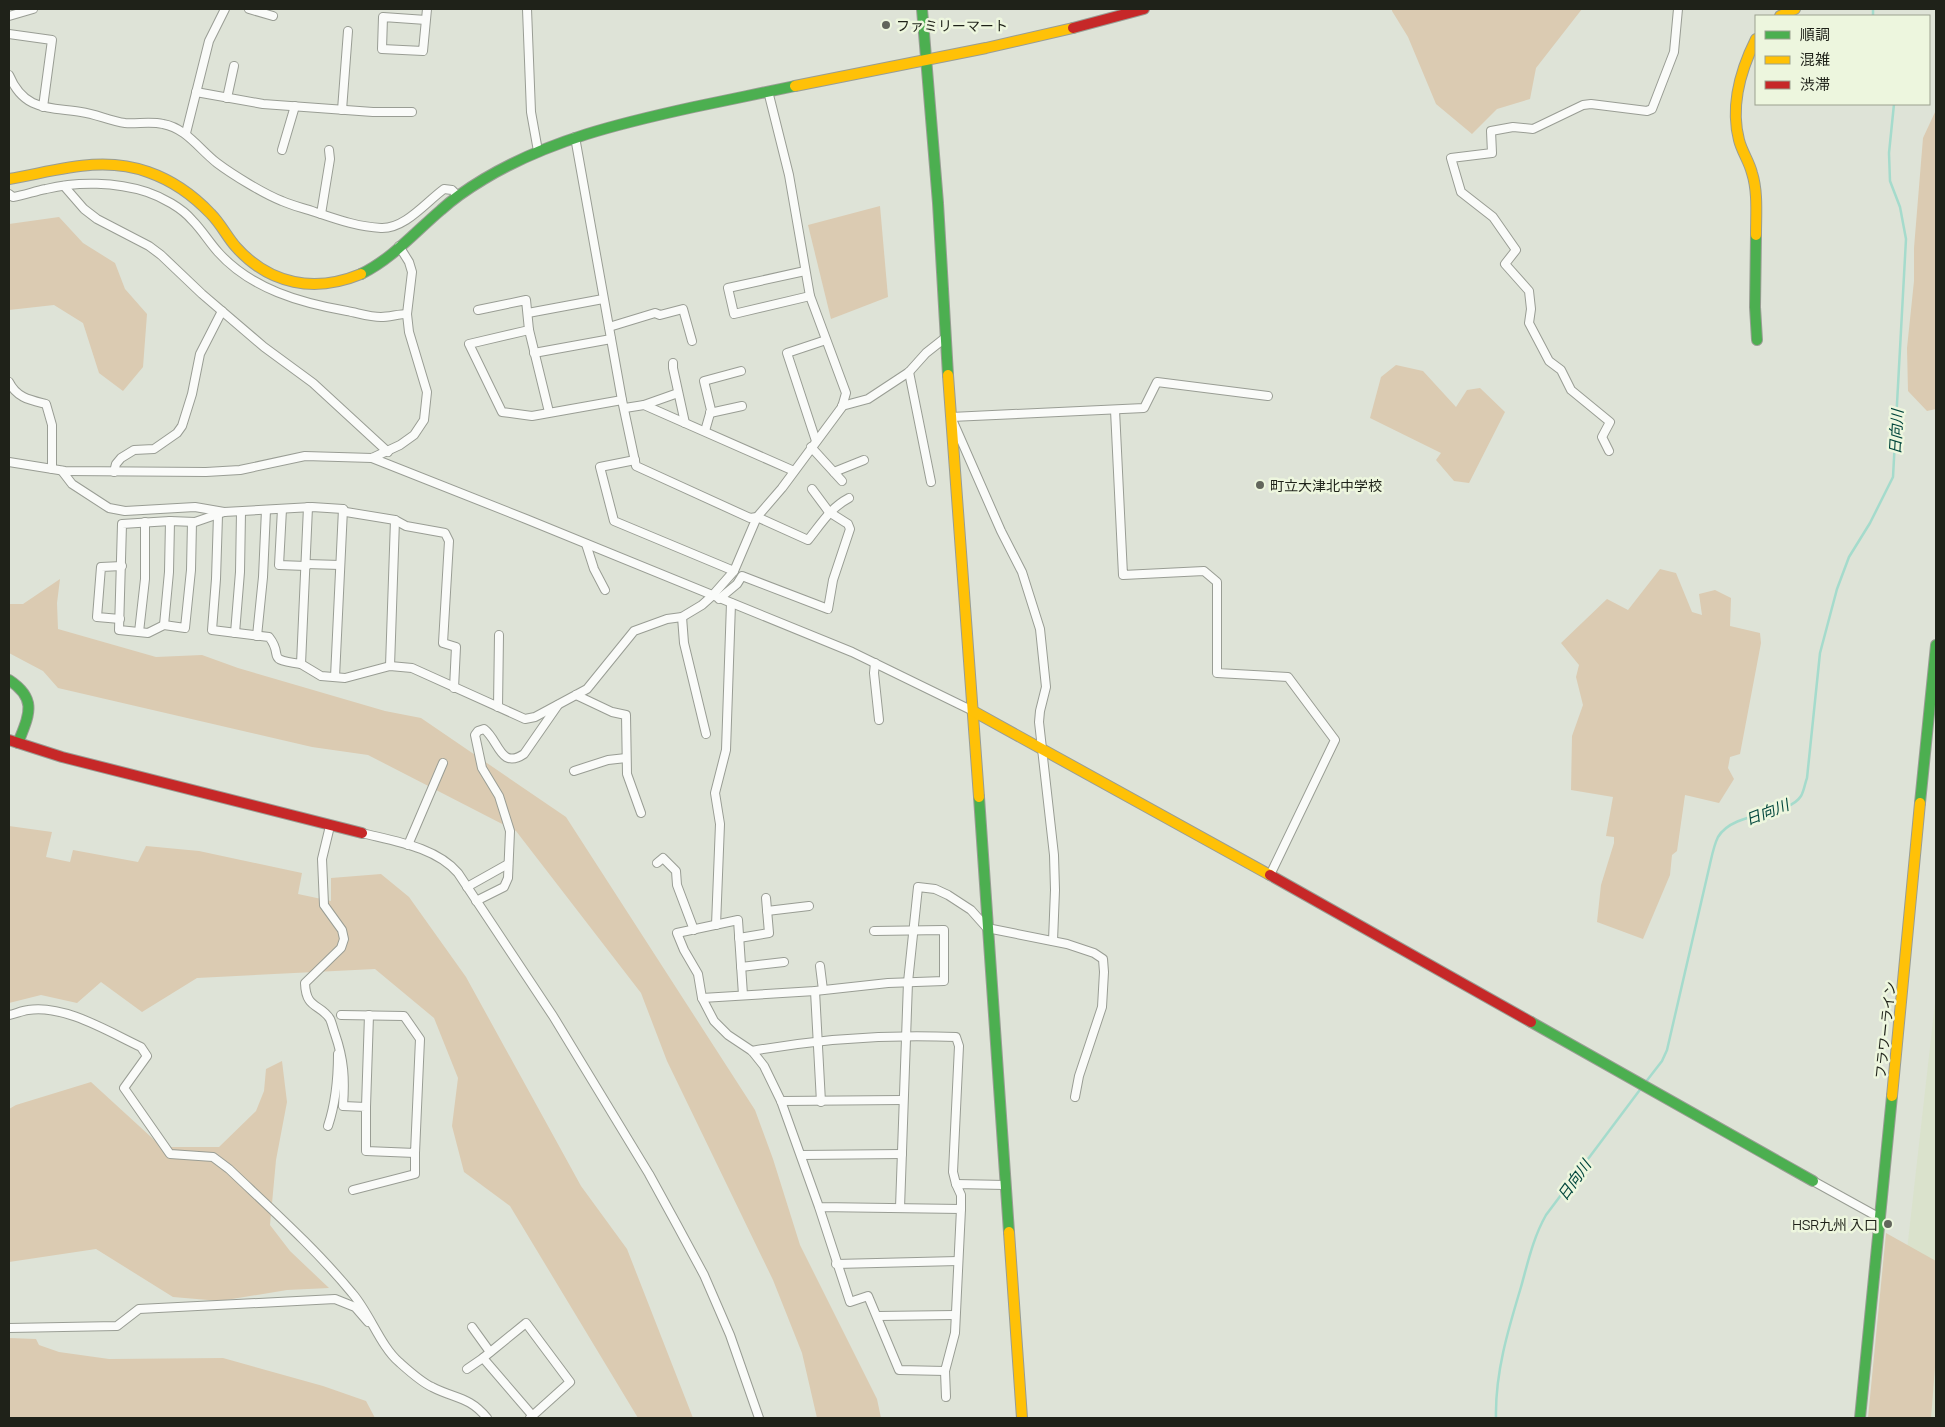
<svg xmlns="http://www.w3.org/2000/svg" width="1945" height="1427" viewBox="0 0 1945 1427" font-family="Manrope,'Noto Sans JP',sans-serif">
<rect width="100%" height="100%" fill="#dee3d7"/>
<!-- built -->
<polygon fill="#dae2cc" points="1936,994 1936,1418 1888,1418"/>
<!-- green -->
<g fill="#dbcbb2">
<polygon points="1392,9 1582,9 1536,68 1530,99 1497,109 1472,134 1436,104 1408,37 1392,11"/>
<polygon points="1936,110 1936,409 1927,411 1908,391 1907,348 1914,281 1914,248 1923,138"/>
<polygon points="880,206 888,297 831,319 808,225"/>
<polygon points="59,217 83,243 115,263 125,289 147,314 143,367 123,391 99,373 83,323 54,305 9,310 9,224"/>
<polygon points="1396,365 1423,371 1456,407 1467,390 1480,388 1505,412 1469,483 1454,481 1436,460 1441,453 1370,418 1381,377"/>
<polygon points="1660,569 1676,573 1692,612 1702,615 1699,594 1715,590 1731,598 1730,626 1760,633 1761,643 1740,754 1730,757 1728,768 1734,779 1719,803 1685,795 1677,851 1672,855 1670,875 1643,939 1597,922 1601,885 1614,843 1614,837 1606,836 1613,797 1571,790 1572,736 1583,705 1576,677 1579,665 1561,643 1607,599 1628,610"/>
<polygon points="60,579 57,603 58,629 156,657 202,655 238,668 385,711 421,718 566,817 755,1110 773,1159 800,1245 877,1399 881,1418 817,1418 802,1353 773,1280 667,1061 641,993 516,831 368,755 312,747 58,688 43,671 9,653 9,604 23,604"/>
<polygon points="9,826 52,832 46,857 70,862 73,850 138,862 146,846 199,851 302,873 298,894 331,901 331,878 381,874 409,897 466,977 581,1186 627,1249 693,1418 638,1418 510,1206 464,1172 452,1126 458,1078 434,1018 375,969 197,978 142,1012 101,982 77,1003 41,995 9,1003"/>
<polygon points="282,1061 287,1102 276,1160 270,1225 290,1251 329,1288 287,1290 220,1301 173,1297 96,1249 9,1262 9,1109 16,1105 91,1082 162,1147 219,1147 256,1111 264,1091 266,1069"/>
<polygon points="1886,1233 1936,1261 1936,1355 1931,1418 1868,1418"/>
<polygon points="9,1338 36,1339 39,1345 59,1352 109,1359 223,1358 323,1386 366,1401 375,1418 9,1418"/>
</g>
<g fill="none" stroke-linecap="round" stroke-linejoin="round">
<!-- stream -->
<g stroke="#a5dbcc" stroke-width="2.5">
<polyline points="1873,16 1873,9"/>
<path d="M1645 1083 1662 1061 1667 1050 1710 864C1712 855 1714 845 1718 837 1734 810 1788 817 1801 796 1804 791 1805 783 1807 778L1820 653 1837 589 1849 557 1870 523 1893 477 1906 239 1900 207 1890 181 1889 153 1894 104"/>
<path d="M1496 1418C1495 1373 1508 1330 1521 1287 1528 1262 1533 1238 1546 1215L1642 1087"/>
</g>
<!-- street casing -->
<g stroke="#999d94" stroke-width="10">
<g id="street">
<polyline points="249,9 273,16"/>
<polyline points="527,9 531,112 538,151"/>
<polyline points="9,16 33,9"/>
<polyline points="426,20 383,17 382,49 423,51 427,9"/>
<polyline points="9,34 52,40 43,107"/>
<path d="M9 75C24 111 48 107 81 112 96 114 110 121 125 123 137 124 151 121 163 124 186 128 199 149 217 163 233 175 264 194 282 201 293 206 304 208 315 212 336 219 358 227 381 228 405 229 426 202 444 189L452 190 458 196"/>
<polyline points="196,92 263,104 373,112 412,112"/>
<polyline points="227,98 234,66"/>
<polyline points="342,110 348,31"/>
<polyline points="186,133 209,41 225,9"/>
<path d="M575 137 622 400 636 466 750 518 757 517 808 540C821 524 830 508 849 498"/>
<polyline points="282,150 295,106"/>
<polyline points="64,186 84,209 97,219 149,246 161,255 202,294 264,347 313,383 388,452"/>
<path d="M9 194 13 197C25 195 35 191 46 189 78 181 116 182 147 192 162 197 182 208 192 220 202 230 209 242 218 252 251 289 301 303 347 311 358 313 370 317 381 317 389 317 399 314 407 314"/>
<polyline points="321,214 330,159 329,150"/>
<polyline points="805,271 728,288 734,314 810,296"/>
<polyline points="478,310 526,300 529,330 469,344 502,412 532,416 622,400"/>
<polyline points="528,313 603,299"/>
<polyline points="609,327 655,313 660,315 683,309 692,341"/>
<polyline points="529,330 549,412"/>
<polyline points="534,353 611,339"/>
<polyline points="673,363 673,368 685,423"/>
<polyline points="909,372 931,482"/>
<path d="M9 382C17 398 30 400 46 404L52 425V469"/>
<polyline points="644,405 678,393"/>
<polyline points="842,406 868,399 909,372 926,353 945,338"/>
<polyline points="625,408 644,405 794,471"/>
<polyline points="1115,410 1123,575 1204,571 1217,582 1217,673 1288,677 1335,740 1270,875"/>
<polyline points="710,413 742,406"/>
<polyline points="705,431 711,410 704,381 741,371"/>
<polyline points="816,441 787,353 826,340"/>
<polyline points="811,447 842,481"/>
<polyline points="1609,451 1602,437 1610,422 1571,390 1561,370 1549,361 1529,323 1531,309 1529,291 1505,264 1516,250 1493,217 1461,192 1451,158 1492,153 1491,131 1513,127 1533,129 1583,105 1591,104 1647,111 1652,109 1674,52 1678,9"/>
<polyline points="372,458 526,519 852,652 973,711"/>
<polyline points="635,460 600,467 614,521 734,571"/>
<polyline points="9,462 65,471 206,472 240,470 305,456 372,458 400,445 414,435 424,420 427,392 409,332 407,314 412,272 409,262 399,246"/>
<polyline points="62,471 72,484 109,508 125,511 195,507 224,512"/>
<polyline points="114,472 116,464 121,458 134,450 154,449 177,433 182,426 192,394 200,354 222,311"/>
<polyline points="834,472 864,460"/>
<polyline points="282,509 279,565 306,566"/>
<path d="M218 515 216 579 212 630 269 637C285 657 263 659 301 664L308 507"/>
<polyline points="192,522 191,570 185,628 164,625 148,633 119,630 122,524 170,521 195,522 224,512 312,507 343,509 346,512 395,520 406,526 445,533 449,541 443,643 456,647 454,688"/>
<polyline points="586,544 594,569 605,590"/>
<polyline points="306,564 340,565"/>
<polyline points="719,599 737,584 742,576 828,609 833,580 850,529 848,524 829,512 812,489"/>
<polyline points="682,617 684,643 706,734"/>
<polyline points="120,619 97,617 101,567 122,566"/>
<polyline points="164,625 169,572 170,521"/>
<polyline points="139,632 145,579 145,522"/>
<polyline points="235,633 240,572 241,512"/>
<polyline points="257,636 263,577 266,510"/>
<polyline points="875,663 874,673 879,720"/>
<polyline points="301,664 321,676 345,678 390,666 412,668 525,719 535,717 587,689 634,631 667,619 682,617 702,605 712,596 734,571 757,517 782,488 842,407 846,393 810,296 789,175 768,91"/>
<polyline points="390,666 395,520"/>
<polyline points="335,677 343,509"/>
<polyline points="576,695 612,712 626,715 627,774 641,813"/>
<polyline points="498,707 499,635"/>
<polyline points="574,771 608,760 626,758"/>
<path d="M330 826 322 859 324 905 342 930 344 939 341 948 305 983C306 1010 320 1003 330 1019 332 1023 333 1029 335 1034 344 1060 345 1079 343 1106L366 1107V1151L415 1153 420 1039 404 1016 341 1015"/>
<path d="M362 833C394 841 436 847 458 873L553 1016 649 1174 677 1225 704 1275 730 1335 759 1418"/>
<polyline points="408,845 443,763"/>
<polyline points="657,863 663,858 676,871 677,885 694,930"/>
<polyline points="467,887 508,864"/>
<path d="M476 901 504 887 508 878 510 831 499 796 482 768 475 735 478 731 484 729C499 740 500 770 524 754L558 705"/>
<polyline points="767,911 809,906"/>
<polyline points="716,925 720,824 715,793 726,750 731,603"/>
<polyline points="739,938 769,933 766,898"/>
<polyline points="1053,941 1055,890 1054,855 1039,722 1040,711 1046,687 1040,629 1022,572 1001,531 951,417 1144,408 1157,382 1268,396"/>
<polyline points="820,966 823,990"/>
<polyline points="741,967 784,962"/>
<polyline points="815,991 821,1102"/>
<polyline points="743,995 738,920 677,933 684,950 698,974 702,998 714,1021 728,1035 752,1051 764,1066 781,1101 819,1207 850,1302 868,1296 899,1370 945,1371 955,1333 961,1209 819,1207"/>
<polyline points="702,998 815,991 888,983 944,981 944,930 874,931"/>
<path d="M9 1015C15 1014 21 1011 28 1010 64 1004 109 1032 141 1047L147 1056 124 1088 170 1154 213 1157 229 1169C271 1209 315 1248 352 1293 369 1312 381 1347 399 1362 408 1370 421 1382 432 1387 455 1399 469 1396 487 1418"/>
<path d="M752 1051C819 1039 888 1034 956 1037L959 1046 953 1172 956 1184"/>
<polyline points="781,1101 903,1100"/>
<polyline points="366,1107 369,1015"/>
<path d="M328 1126C336 1102 338 1079 338 1054"/>
<polyline points="801,1155 902,1154"/>
<polyline points="1813,1181 1880,1218"/>
<polyline points="353,1190 415,1174 415,1153"/>
<polyline points="900,1208 908,982 918,887 935,889 948,895 971,910 987,928 1067,944 1094,953 1103,959 1104,972 1102,1007 1079,1076 1075,1097"/>
<polyline points="961,1209 961,1195 956,1184 1005,1185"/>
<polyline points="836,1264 958,1261"/>
<polyline points="878,1316 955,1315"/>
<polyline points="472,1327 490,1352"/>
<polyline points="9,1328 117,1326 139,1309 335,1299 355,1307 368,1322"/>
<polyline points="467,1369 483,1358"/>
<polyline points="945,1371 946,1397"/>
<polyline points="530,1418 570,1382 526,1323 483,1358 532,1415"/>
</g>
</g>
<!-- fast casing -->
<g stroke="#999d94" stroke-width="12">
<g id="fast">
<polyline points="922,9 938,203 948,375"/>
<polyline points="1756,235 1755,307 1757,340"/>
<path d="M361 274C392 259 415 232 441 210 454 198 469 188 484 179 549 140 621 123 694 107 728 100 761 93 795 86"/>
<path d="M9 680C38 699 29 715 18 743"/>
<polyline points="979,797 1009,1232"/>
<polyline points="1920,803 1936,645"/>
<polyline points="1531,1022 1813,1181"/>
<polyline points="1860,1418 1892,1096"/>
</g>
</g>
<!-- slow casing -->
<g stroke="#999d94" stroke-width="12">
<g id="slow">
<polyline points="1780,16 1795,9"/>
<path d="M1756 39C1740 71 1730 105 1739 140 1742 152 1749 161 1752 173 1758 192 1756 214 1756 235"/>
<polyline points="795,86 986,48 1073,28"/>
<path d="M9 179C56 171 101 155 148 172 171 180 194 196 211 214 221 224 227 237 236 247 270 285 315 293 361 274"/>
<polyline points="948,375 979,797"/>
<polyline points="973,711 1270,875"/>
<polyline points="1892,1096 1920,803"/>
<polyline points="1009,1232 1022,1418"/>
</g>
</g>
<!-- jam casing -->
<g stroke="#999d94" stroke-width="12">
<g id="jam">
<polyline points="1073,28 1144,9"/>
<polyline points="9,740 62,757 362,833"/>
<polyline points="1270,875 1531,1022"/>
</g>
</g>
<!-- street -->
<use href="#street" stroke="#fafbf9" stroke-width="8"/>
<!-- fast -->
<use href="#fast" stroke="#4caf50" stroke-width="10"/>
<!-- slow -->
<use href="#slow" stroke="#ffc107" stroke-width="10"/>
<!-- jam -->
<use href="#jam" stroke="#c62828" stroke-width="10"/>
</g>
<!-- markers -->
<g fill="#62665c" stroke="#edf6de" stroke-width="2">
<circle cx="886" cy="25" r="5"/>
<circle cx="1260" cy="485" r="5"/>
<circle cx="1888" cy="1224" r="5"/>
</g>
<g text-anchor="middle" dominant-baseline="central" stroke-width="5" stroke-linejoin="round" paint-order="stroke">
<!-- poi labels -->
<g font-size="14" fill="#1f2219" stroke="#edf6de" text-anchor="start">
<text x="896" y="25">ファミリーマート</text>
<text x="1270" y="485">町立大津北中学校</text>
<text x="1878" y="1224" text-anchor="end">HSR九州 入口</text>
</g>
<!-- street labels -->
<g font-size="14" fill="#1f2219" stroke="#edf6de">
<text transform="translate(1885 1030) rotate(-84)">フラワーライン</text>
</g>
<!-- water labels -->
<g font-size="15" font-style="italic" fill="#00463c" stroke="#edf6de">
<text transform="translate(1896 432) rotate(-87)">日向川</text>
<text transform="translate(1767 812) rotate(-21)">日向川</text>
<text transform="translate(1574 1180) rotate(-54)">日向川</text>
</g>
</g>
<!-- border -->
<rect width="1945" height="1427" fill="none" stroke="#1f2219" stroke-width="20"/>
<!-- legend -->
<rect x="1755" y="15" width="175" height="90" fill="#edf6de" stroke="#9ba18f"/>
<rect x="1765" y="31" width="25" height="8" fill="#4caf50" stroke="#9ba18f"/>
<text x="1800" y="40" font-size="15" fill="#1f2219">順調</text>
<rect x="1765" y="56" width="25" height="8" fill="#ffc107" stroke="#9ba18f"/>
<text x="1800" y="65" font-size="15" fill="#1f2219">混雑</text>
<rect x="1765" y="81" width="25" height="8" fill="#c62828" stroke="#9ba18f"/>
<text x="1800" y="90" font-size="15" fill="#1f2219">渋滞</text>
</svg>
